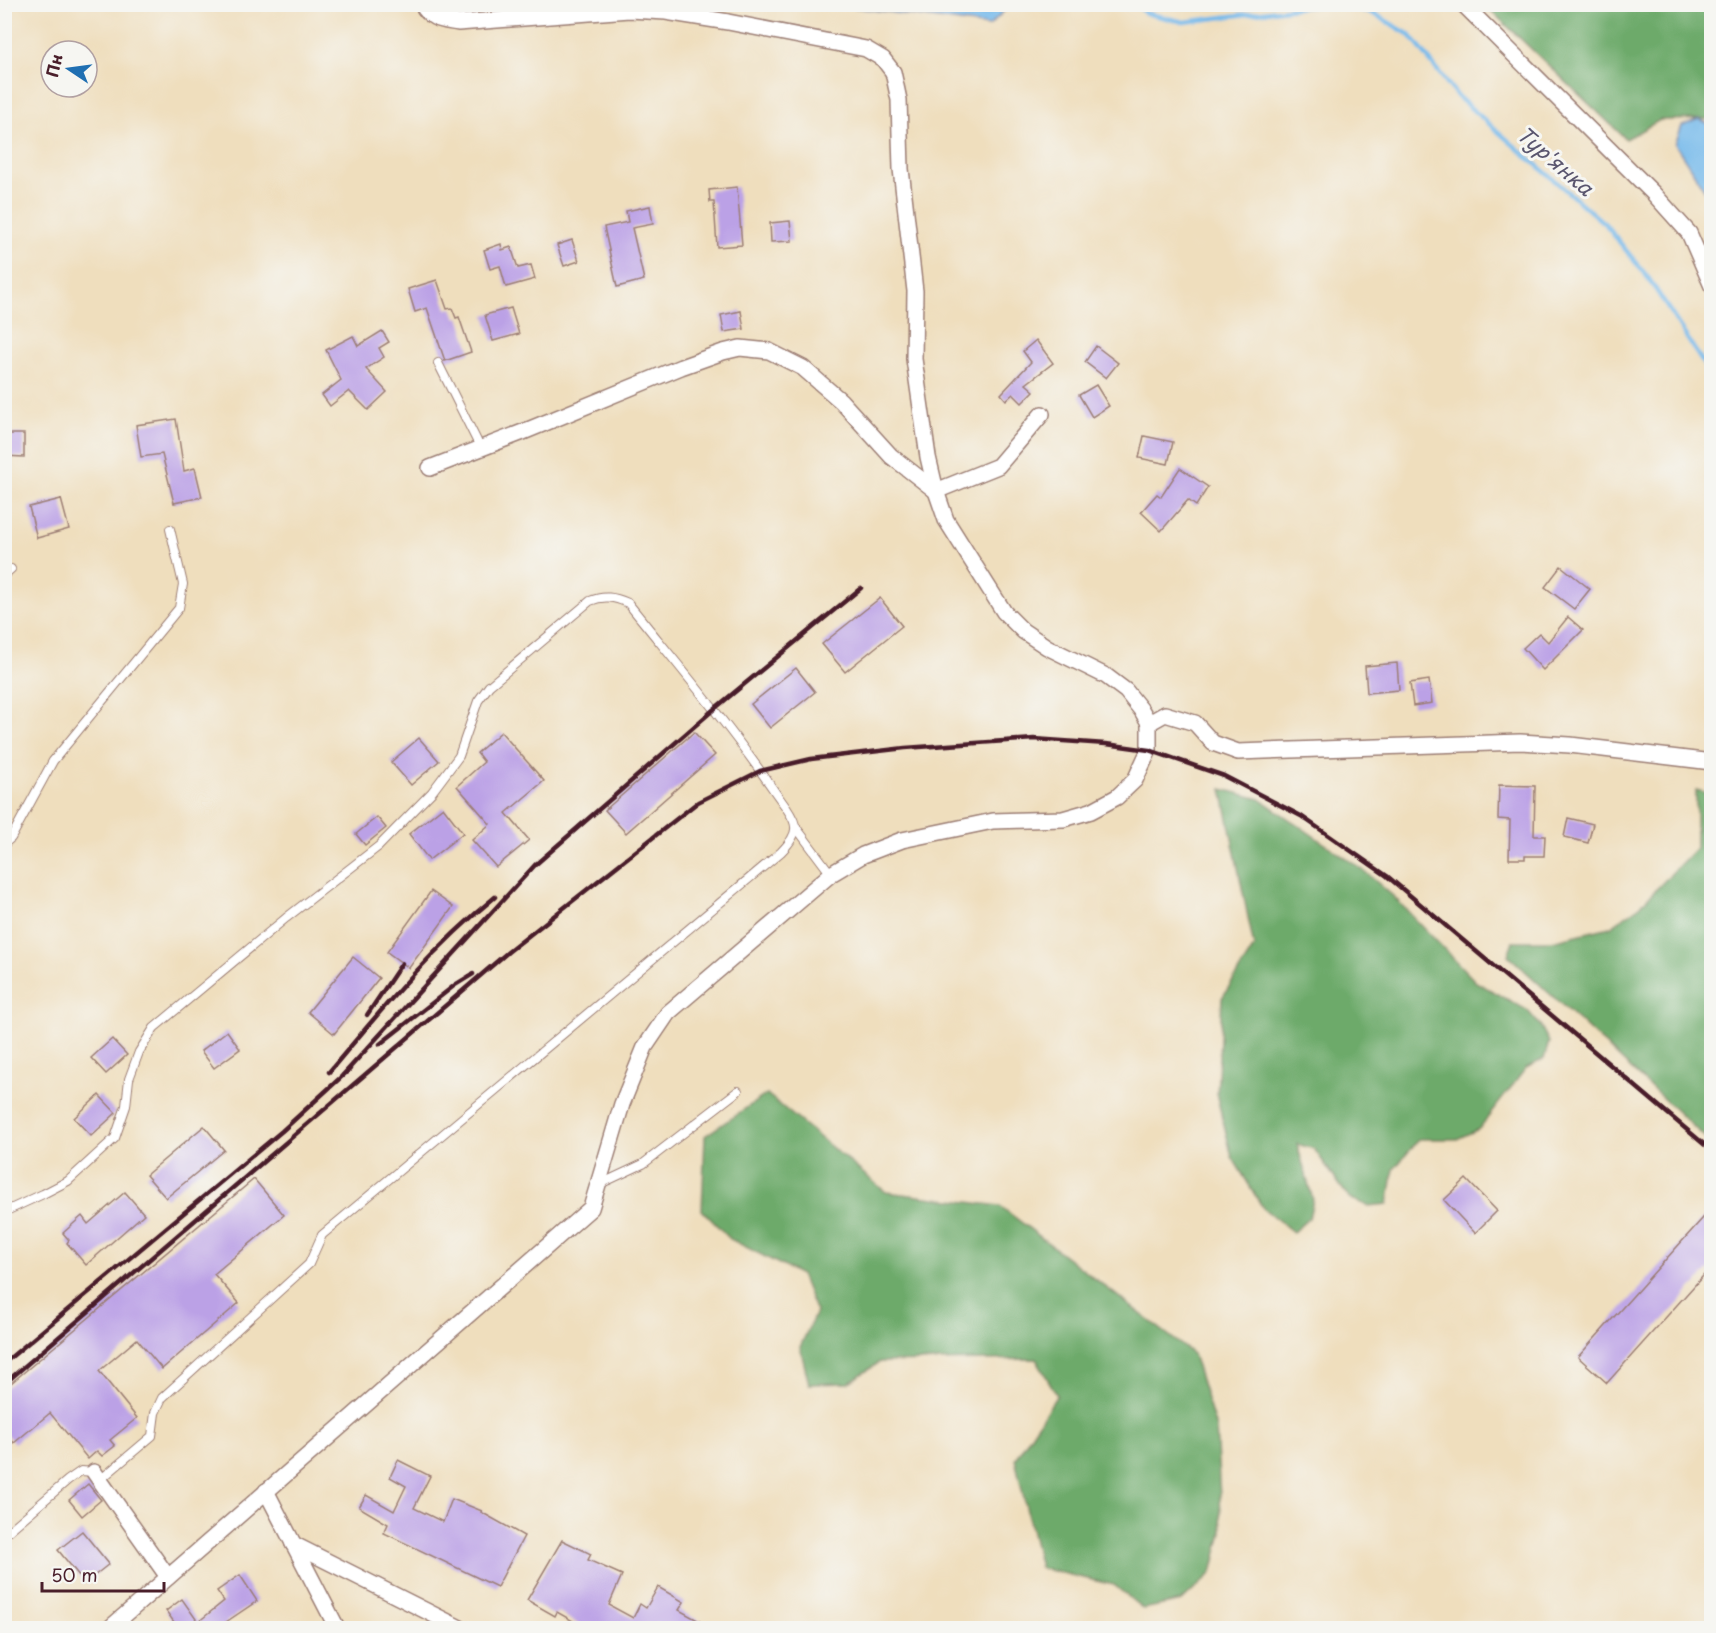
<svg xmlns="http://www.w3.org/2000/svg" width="1716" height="1633" viewBox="0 0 1716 1633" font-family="'Playpen Sans',sans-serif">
<rect width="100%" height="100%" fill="#f6f6f2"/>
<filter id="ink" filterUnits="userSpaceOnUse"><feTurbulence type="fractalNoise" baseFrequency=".0167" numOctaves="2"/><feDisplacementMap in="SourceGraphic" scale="12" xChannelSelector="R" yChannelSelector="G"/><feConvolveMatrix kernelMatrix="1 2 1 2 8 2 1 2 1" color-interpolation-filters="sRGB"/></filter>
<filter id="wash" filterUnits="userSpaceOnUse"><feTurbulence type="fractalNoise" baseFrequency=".008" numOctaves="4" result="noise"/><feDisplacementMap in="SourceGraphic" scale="24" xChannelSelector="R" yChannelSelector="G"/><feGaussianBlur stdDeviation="1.35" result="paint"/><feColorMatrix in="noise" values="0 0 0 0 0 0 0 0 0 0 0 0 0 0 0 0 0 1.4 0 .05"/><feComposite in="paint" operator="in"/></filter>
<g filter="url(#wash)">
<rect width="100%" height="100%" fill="#efdebd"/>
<!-- forest -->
<g fill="#6daa6a" stroke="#5c644a" stroke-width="1.5">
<polygon points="1485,5 1711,5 1711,119 1660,120 1626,139"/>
<polygon points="1222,789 1260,799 1363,870 1393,896 1476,982 1527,1010 1540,1025 1549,1042 1544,1059 1526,1068 1479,1129 1457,1139 1419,1139 1394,1169 1388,1204 1368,1206 1349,1198 1314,1149 1297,1144 1313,1200 1309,1218 1293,1232 1263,1208 1232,1157 1217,1097 1222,998 1254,947"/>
<polygon points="1696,790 1712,794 1711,1143 1508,955 1513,941 1552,941 1610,927 1640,906 1696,848"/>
<polygon points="767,1094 886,1192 1000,1206 1193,1354 1216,1428 1222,1532 1212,1573 1182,1601 1143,1609 1114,1585 1040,1568 1015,1459 1057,1395 1036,1359 880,1362 848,1383 809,1384 800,1347 816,1312 801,1275 730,1239 702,1210 705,1136"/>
</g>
<!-- water -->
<g fill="#75b9eb" stroke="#606c8b" stroke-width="1.5">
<polygon points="837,5 1010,4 1010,5 989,26"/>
<polygon points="1699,119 1711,125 1711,200 1675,144 1682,126"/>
</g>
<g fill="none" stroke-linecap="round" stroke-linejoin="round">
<!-- stream -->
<g stroke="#75b9eb" stroke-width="4.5">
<polyline points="1137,4 1145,13 1184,22 1327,4"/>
<polyline points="1344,4 1376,15 1410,35 1458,97 1605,224 1649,279 1712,377"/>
</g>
</g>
<g id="blocks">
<!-- building -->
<g fill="#bba1e6">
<polygon points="737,187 742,245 717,247 714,202 710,202 709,190"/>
<polygon points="650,206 653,224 632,228 644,280 617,287 604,227 628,222 626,211"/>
<polygon points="790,221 792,241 771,242 770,223"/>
<polygon points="572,240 579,261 564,266 557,245"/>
<polygon points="501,244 502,250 511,247 518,268 531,265 535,279 506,287 500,266 490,269 484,250"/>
<polygon points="437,280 447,309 452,308 456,318 459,317 471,352 445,361 427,308 415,312 408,289"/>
<polygon points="511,308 519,334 493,341 485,315"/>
<polygon points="741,311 744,329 724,332 721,315"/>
<polygon points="382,331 389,342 379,348 384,357 366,369 387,392 368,410 349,391 330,406 322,395 341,380 326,350 353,336 358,346"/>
<polygon points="1036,340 1053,363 1026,384 1034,391 1022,403 1013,394 1006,400 1001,394 1031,362 1023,351"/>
<polygon points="1096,346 1118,363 1106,378 1085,362"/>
<polygon points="1096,385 1109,406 1092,417 1079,395"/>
<polygon points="176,419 184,471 195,468 202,497 174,503 162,454 141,457 136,425"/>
<polygon points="4,434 24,434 24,457 4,456"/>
<polygon points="1144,436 1173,442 1168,464 1139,458"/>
<polygon points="1180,468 1208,487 1196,506 1188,500 1161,531 1141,512 1157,494 1161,497"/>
<polygon points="61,499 69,529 37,538 29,507"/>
<polygon points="1561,566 1590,589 1574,609 1545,587"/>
<polygon points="880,598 902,626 845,672 822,644"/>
<polygon points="1568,617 1583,630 1543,670 1523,648 1539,633 1548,642"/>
<polygon points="1397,663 1399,690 1367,693 1365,666"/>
<polygon points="796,668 815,692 770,728 751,704"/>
<polygon points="1429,680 1432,703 1413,706 1410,683"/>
<polygon points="501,732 544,781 506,813 529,840 496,867 472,840 490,824 457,786 484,762 477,753"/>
<polygon points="694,732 715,755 626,833 605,810"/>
<polygon points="419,738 439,761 411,785 391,762"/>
<polygon points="1499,785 1535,786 1534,836 1545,836 1544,856 1525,856 1525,859 1509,859 1510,820 1498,819"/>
<polygon points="443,807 463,833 429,860 409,834"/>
<polygon points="377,817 386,828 365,845 356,834"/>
<polygon points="1568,818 1593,824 1588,843 1564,837"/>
<polygon points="431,891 453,907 409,968 387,952"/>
<polygon points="353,957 379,978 334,1034 308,1012"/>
<polygon points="227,1031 240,1049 214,1068 201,1051"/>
<polygon points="112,1039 127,1055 106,1074 91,1058"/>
<polygon points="99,1095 116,1113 91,1136 74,1118"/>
<polygon points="204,1126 224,1150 166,1198 146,1175"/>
<polygon points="254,1179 284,1215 214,1274 239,1303 162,1369 137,1339 99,1371 137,1418 110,1440 115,1446 102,1456 97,1451 88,1459 50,1413 14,1443 4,1431 4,1389"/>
<polygon points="1466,1179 1497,1211 1475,1233 1444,1200"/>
<polygon points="125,1192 144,1214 86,1265 67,1243 69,1240 63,1233 82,1216 88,1224"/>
<polygon points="1712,1208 1712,1266 1607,1383 1578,1357"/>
<polygon points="398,1460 430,1476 414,1508 443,1522 452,1499 482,1511 481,1512 524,1536 497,1587 384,1533 388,1524 359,1507 366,1495 394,1511 406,1486 390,1477"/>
<polygon points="88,1484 101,1500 82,1516 69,1500"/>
<polygon points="82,1531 109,1564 85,1583 58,1550"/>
<polygon points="562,1540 591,1554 588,1560 622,1575 609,1605 633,1618 640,1604 646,1608 658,1587 684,1602 679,1610 714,1629 587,1629 557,1612 555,1616 527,1600"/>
<polygon points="240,1575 257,1601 226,1622 227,1623 221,1629 179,1629 166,1611 182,1599 198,1622 224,1601 217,1591"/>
</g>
</g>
</g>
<g filter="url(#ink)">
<use href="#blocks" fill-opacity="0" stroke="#9c7e74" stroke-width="1.5"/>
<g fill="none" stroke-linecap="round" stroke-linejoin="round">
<!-- lane casing -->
<g stroke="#9c7e74" stroke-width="10">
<g id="lane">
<polyline points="438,363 480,447"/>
<polyline points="4,575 11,569"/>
<polyline points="795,826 831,874"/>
<polyline points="4,844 11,838 53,761 179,608 183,584 170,529"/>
<polyline points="598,1185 643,1164 738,1091"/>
<path d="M4 1212 43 1194 68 1181 115 1138 126 1106 129 1079 139 1052 154 1028 286 918 379 846 432 792 459 756 478 701 489 686 590 601C604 595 614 597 628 603 677 664 728 724 773 789 779 799 792 812 795 825 797 835 787 846 781 852L322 1235 309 1264 162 1398 155 1413 152 1436 100 1480"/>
<polyline points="4,1535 68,1480 81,1471 94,1472"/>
</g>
</g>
<!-- street casing -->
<g stroke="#9c7e74" stroke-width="18">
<g id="street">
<polyline points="1463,4 1653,193 1689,233 1712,286"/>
<polyline points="430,468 523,432 681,367 723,352 740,348 769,351 803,368 841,401 891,456 936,491 998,466 1042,414"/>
<polyline points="1149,723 1165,714 1195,723 1213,743 1238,752 1520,742 1570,745 1712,762"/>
<polyline points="94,1472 168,1577"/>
<polyline points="266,1491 337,1628"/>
<polyline points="293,1544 460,1628"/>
<path d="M110 1628 591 1208 622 1104 645 1047 668 1013 831 874 863 855 902 840 993 821 1063 819 1091 811 1117 797 1135 780 1149 750V723L1142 711 1126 691 1106 676 1047 647 1023 631 1004 612 946 520 936 491 928 457 914 359 915 291 901 169 899 100 893 72 883 59 866 49 728 22 666 12 629 10 458 23C442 20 430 20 422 4"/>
</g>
</g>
<!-- lane -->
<use href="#lane" stroke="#fff" stroke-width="8"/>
<!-- street -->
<use href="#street" stroke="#fff" stroke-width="15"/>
<!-- rail -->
<g stroke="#4a1f2b" stroke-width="4.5">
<polyline points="367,1015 402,963"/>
<polyline points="380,1044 455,985 473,974"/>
<path d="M329 1072C382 1009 431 949 495 897"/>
<polyline points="343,1075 535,865 713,710 861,588"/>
<polyline points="4,1363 282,1131 350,1069"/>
<polyline points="4,1384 508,952 698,802 760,771 811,759 905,748 1034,739 1106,744 1149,750 1224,776 1301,816 1387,876 1712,1151"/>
</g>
</g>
</g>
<g text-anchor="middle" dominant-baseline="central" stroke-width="6" stroke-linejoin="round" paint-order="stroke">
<!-- water labels -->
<g font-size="21" font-style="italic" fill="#59556e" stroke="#f6f6f2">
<text transform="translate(1556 160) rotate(41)">Тур'янка</text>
</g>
</g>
<!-- margin -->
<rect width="1716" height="1633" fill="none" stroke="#f6f6f2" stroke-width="24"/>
<!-- north arrow -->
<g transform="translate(69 69) rotate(283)"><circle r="28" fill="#f6f6f2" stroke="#b1a0a2" stroke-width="1.5"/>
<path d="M0-4.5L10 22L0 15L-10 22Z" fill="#1f6fb2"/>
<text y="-9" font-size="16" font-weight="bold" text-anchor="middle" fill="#4a1f2b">Пн</text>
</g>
<!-- scale -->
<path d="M42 1582v9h122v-9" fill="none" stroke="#4a1f2b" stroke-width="3"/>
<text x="51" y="1582" font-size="18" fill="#4a1f2b" stroke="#f6f6f2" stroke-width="4.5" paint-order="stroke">50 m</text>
</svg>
